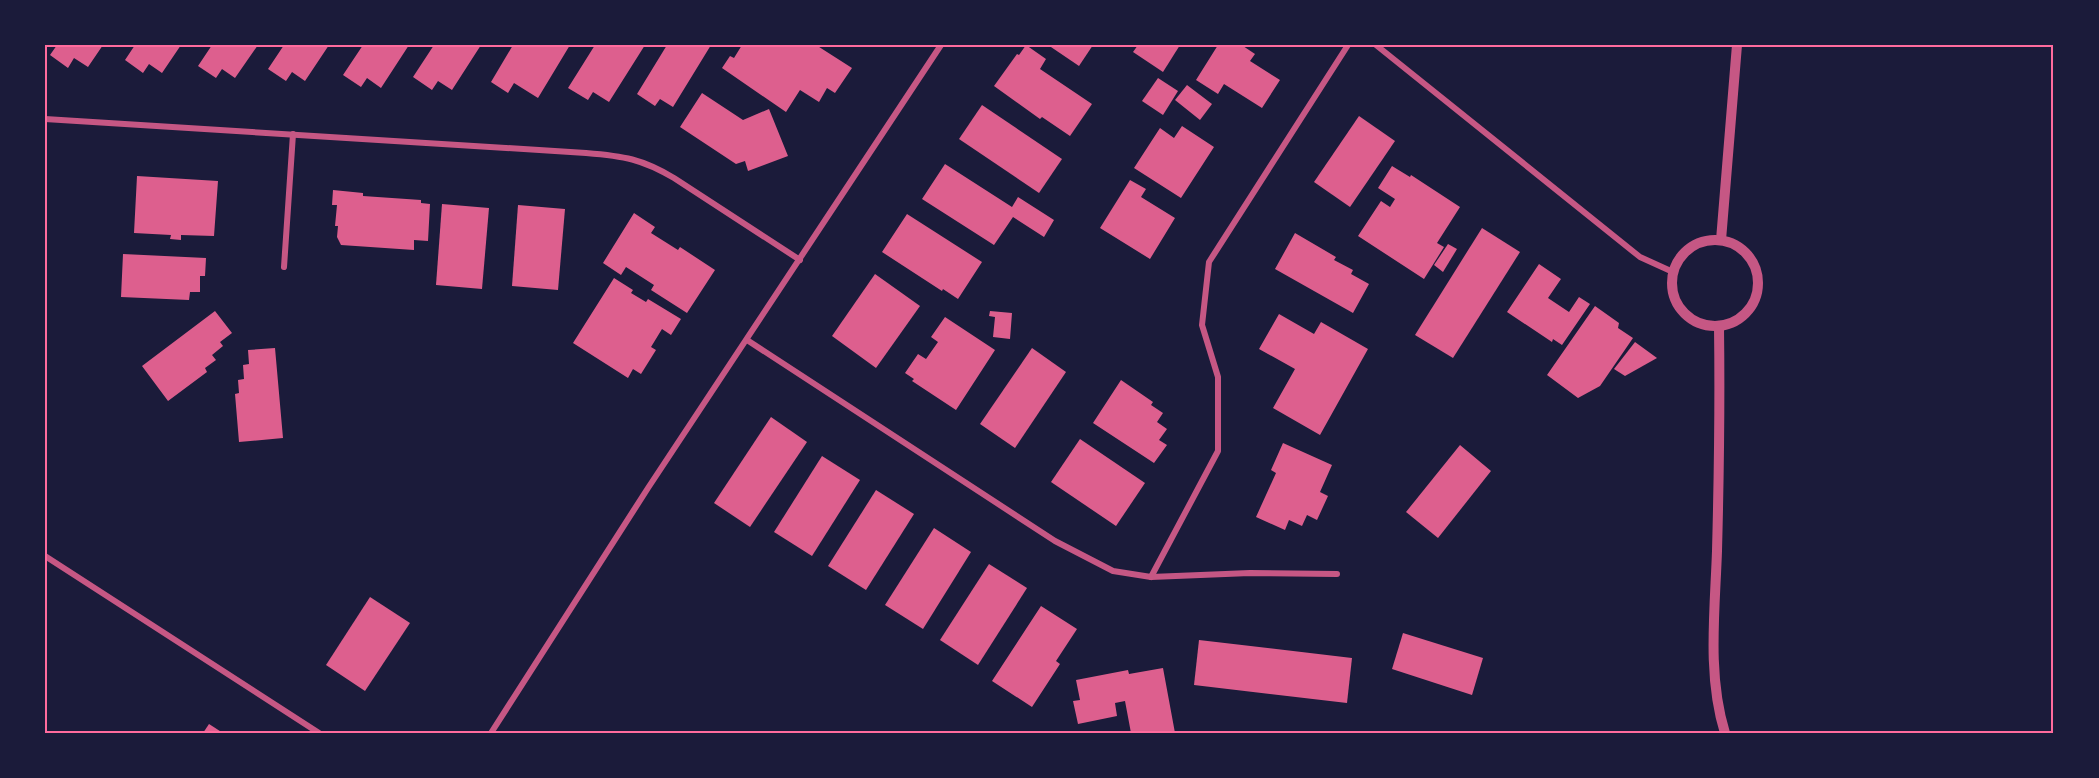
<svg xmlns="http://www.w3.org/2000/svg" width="2099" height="778" viewBox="0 0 2099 778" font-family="Montserrat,sans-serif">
<rect width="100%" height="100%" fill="#1b1b3a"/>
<!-- building -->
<g fill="#dd5f8e">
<polygon points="57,45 103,45 88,67 74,58 68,68 50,55"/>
<polygon points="135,45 181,45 162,73 149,64 143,73 125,60"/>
<polygon points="212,45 258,45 235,78 222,69 216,78 198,66"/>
<polygon points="284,45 329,45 305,81 292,72 286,81 268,69"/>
<polygon points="363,45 409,45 381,88 367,78 361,87 343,75"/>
<polygon points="434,45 481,45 452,90 438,81 432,90 413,77"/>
<polygon points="513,45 570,45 538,98 514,83 508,93 491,82"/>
<polygon points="595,45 645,45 609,102 593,92 588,100 568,88"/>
<polygon points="667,45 711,45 673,107 660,99 655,106 637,94"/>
<polygon points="742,45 816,45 852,68 835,93 827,88 819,102 800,90 786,112 722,68 730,56 734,58"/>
<polygon points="1026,45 1046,59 1040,69 1092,104 1070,136 1042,117 1040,119 994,86 1017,54 1019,55"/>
<polygon points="1048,45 1093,45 1079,66"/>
<polygon points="1138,45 1180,45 1163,72 1133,52"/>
<polygon points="1218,45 1244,45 1243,46 1255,54 1250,61 1280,80 1262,108 1224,84 1218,94 1196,80"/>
<polygon points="1158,78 1178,91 1163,115 1142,101"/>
<polygon points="1187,85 1212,104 1200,120 1175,100"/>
<polygon points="702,93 743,120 769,109 788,156 748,171 745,161 736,164 680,127"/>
<polygon points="982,105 1062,159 1039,193 959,139"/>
<polygon points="1359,116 1395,141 1350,207 1314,182"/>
<polygon points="1182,126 1214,147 1181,198 1134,168 1160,128 1174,138"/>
<polygon points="945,164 1012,207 1018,197 1054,220 1044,237 1013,217 994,245 922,199"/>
<polygon points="1392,166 1410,177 1411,175 1460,207 1437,243 1444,247 1424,279 1358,236 1381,201 1390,207 1395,199 1378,188"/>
<polygon points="137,176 218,181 214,236 181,235 181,240 170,239 171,235 134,233"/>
<polygon points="1130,180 1146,189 1141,197 1175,218 1150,259 1100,228"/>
<polygon points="333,190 363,193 363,196 421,200 421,203 430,204 428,241 414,240 414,250 341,245 337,237 338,226 335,226 337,205 332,205"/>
<polygon points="442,204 489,208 482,289 436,285"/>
<polygon points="518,205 565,209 558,290 512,286"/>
<polygon points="634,213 655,227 651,233 678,250 680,247 715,270 687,313 651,290 654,285 626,267 621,275 603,263"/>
<polygon points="907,214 982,262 958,299 943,289 942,291 882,252"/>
<polygon points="1482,228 1520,252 1453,358 1415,335"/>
<polygon points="1295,233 1336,257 1334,260 1353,270 1351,274 1369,284 1353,313 1275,269"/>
<polygon points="1448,244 1457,249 1443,272 1434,265"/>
<polygon points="123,254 206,258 205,276 200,276 200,292 190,292 189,300 121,297"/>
<polygon points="1539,264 1561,279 1548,298 1569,312 1579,297 1590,304 1562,345 1553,339 1552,342 1507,312"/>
<polygon points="875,274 920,306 876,368 832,336"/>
<polygon points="614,278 633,290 631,293 646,302 648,299 681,319 671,335 662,329 651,347 656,350 641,374 633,369 628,378 573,343"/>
<polygon points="1595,306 1619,323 1618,328 1633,338 1600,386 1578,398 1547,375"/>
<polygon points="215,311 232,333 220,342 223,346 212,355 216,360 205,368 207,372 168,401 142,366"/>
<polygon points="990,311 1012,313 1010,339 993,337 995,317 989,316"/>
<polygon points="1279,314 1314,334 1321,322 1368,349 1320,435 1273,408 1295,369 1259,349"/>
<polygon points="945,317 995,350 956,410 912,381 914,379 905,373 918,354 926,359 938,342 931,337"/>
<polygon points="1635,342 1657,358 1625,376 1614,369"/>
<polygon points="275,348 283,438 239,442 235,394 239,393 238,380 244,379 243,365 249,364 248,350"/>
<polygon points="1032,348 1066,372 1015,448 980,424"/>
<polygon points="1121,380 1153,402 1151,405 1163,413 1157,422 1167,429 1159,440 1167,445 1154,463 1093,423"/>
<polygon points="771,417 807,442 750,527 714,503"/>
<polygon points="1080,439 1145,483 1116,526 1051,482"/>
<polygon points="1283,443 1332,465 1320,492 1328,496 1317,520 1307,515 1302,526 1289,520 1285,530 1256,517 1276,473 1271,470"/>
<polygon points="1460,445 1491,471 1438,538 1406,512"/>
<polygon points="822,456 860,480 812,556 774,532"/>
<polygon points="876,490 914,514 866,590 828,566"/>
<polygon points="934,528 971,552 923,629 885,605"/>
<polygon points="989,564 1027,588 978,665 940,640"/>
<polygon points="370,597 410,623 365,691 326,665"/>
<polygon points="1041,606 1077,629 1056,661 1060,664 1032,707 992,681"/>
<polygon points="1403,633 1483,658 1472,695 1392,669"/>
<polygon points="1199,640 1352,658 1347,703 1194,685"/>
<polygon points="1163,668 1175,733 1131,733 1125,701 1115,703 1117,716 1078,724 1073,701 1080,700 1076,680 1128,670 1129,674"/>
<polygon points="209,724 223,733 203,733"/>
</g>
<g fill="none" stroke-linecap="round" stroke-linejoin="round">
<!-- minor -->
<g stroke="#c65784" stroke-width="6">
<polyline points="1376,45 1640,257 1673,272"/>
<path d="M45 119 586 153C624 156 642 159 674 178L800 260"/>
<polyline points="284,267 293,134"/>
<polyline points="747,340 1055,541 1113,571 1151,577 1250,573 1337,574"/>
<polyline points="45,556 319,733"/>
<polyline points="1151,577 1218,451 1218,377 1202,325 1209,262 1348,45"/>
<polyline points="491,733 648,488 941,45"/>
</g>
<!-- tertiary -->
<g stroke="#c65784" stroke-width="10">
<circle cx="1715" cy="283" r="43"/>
<polyline points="1721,240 1737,45"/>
<path d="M1719 327C1720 402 1719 476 1717 551 1715 610 1707 676 1725 733"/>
</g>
</g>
<!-- border -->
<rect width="2099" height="778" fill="none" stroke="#1b1b3a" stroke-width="93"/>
<rect x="46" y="46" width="2006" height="686" fill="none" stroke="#ff6b9d" stroke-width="2"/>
</svg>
